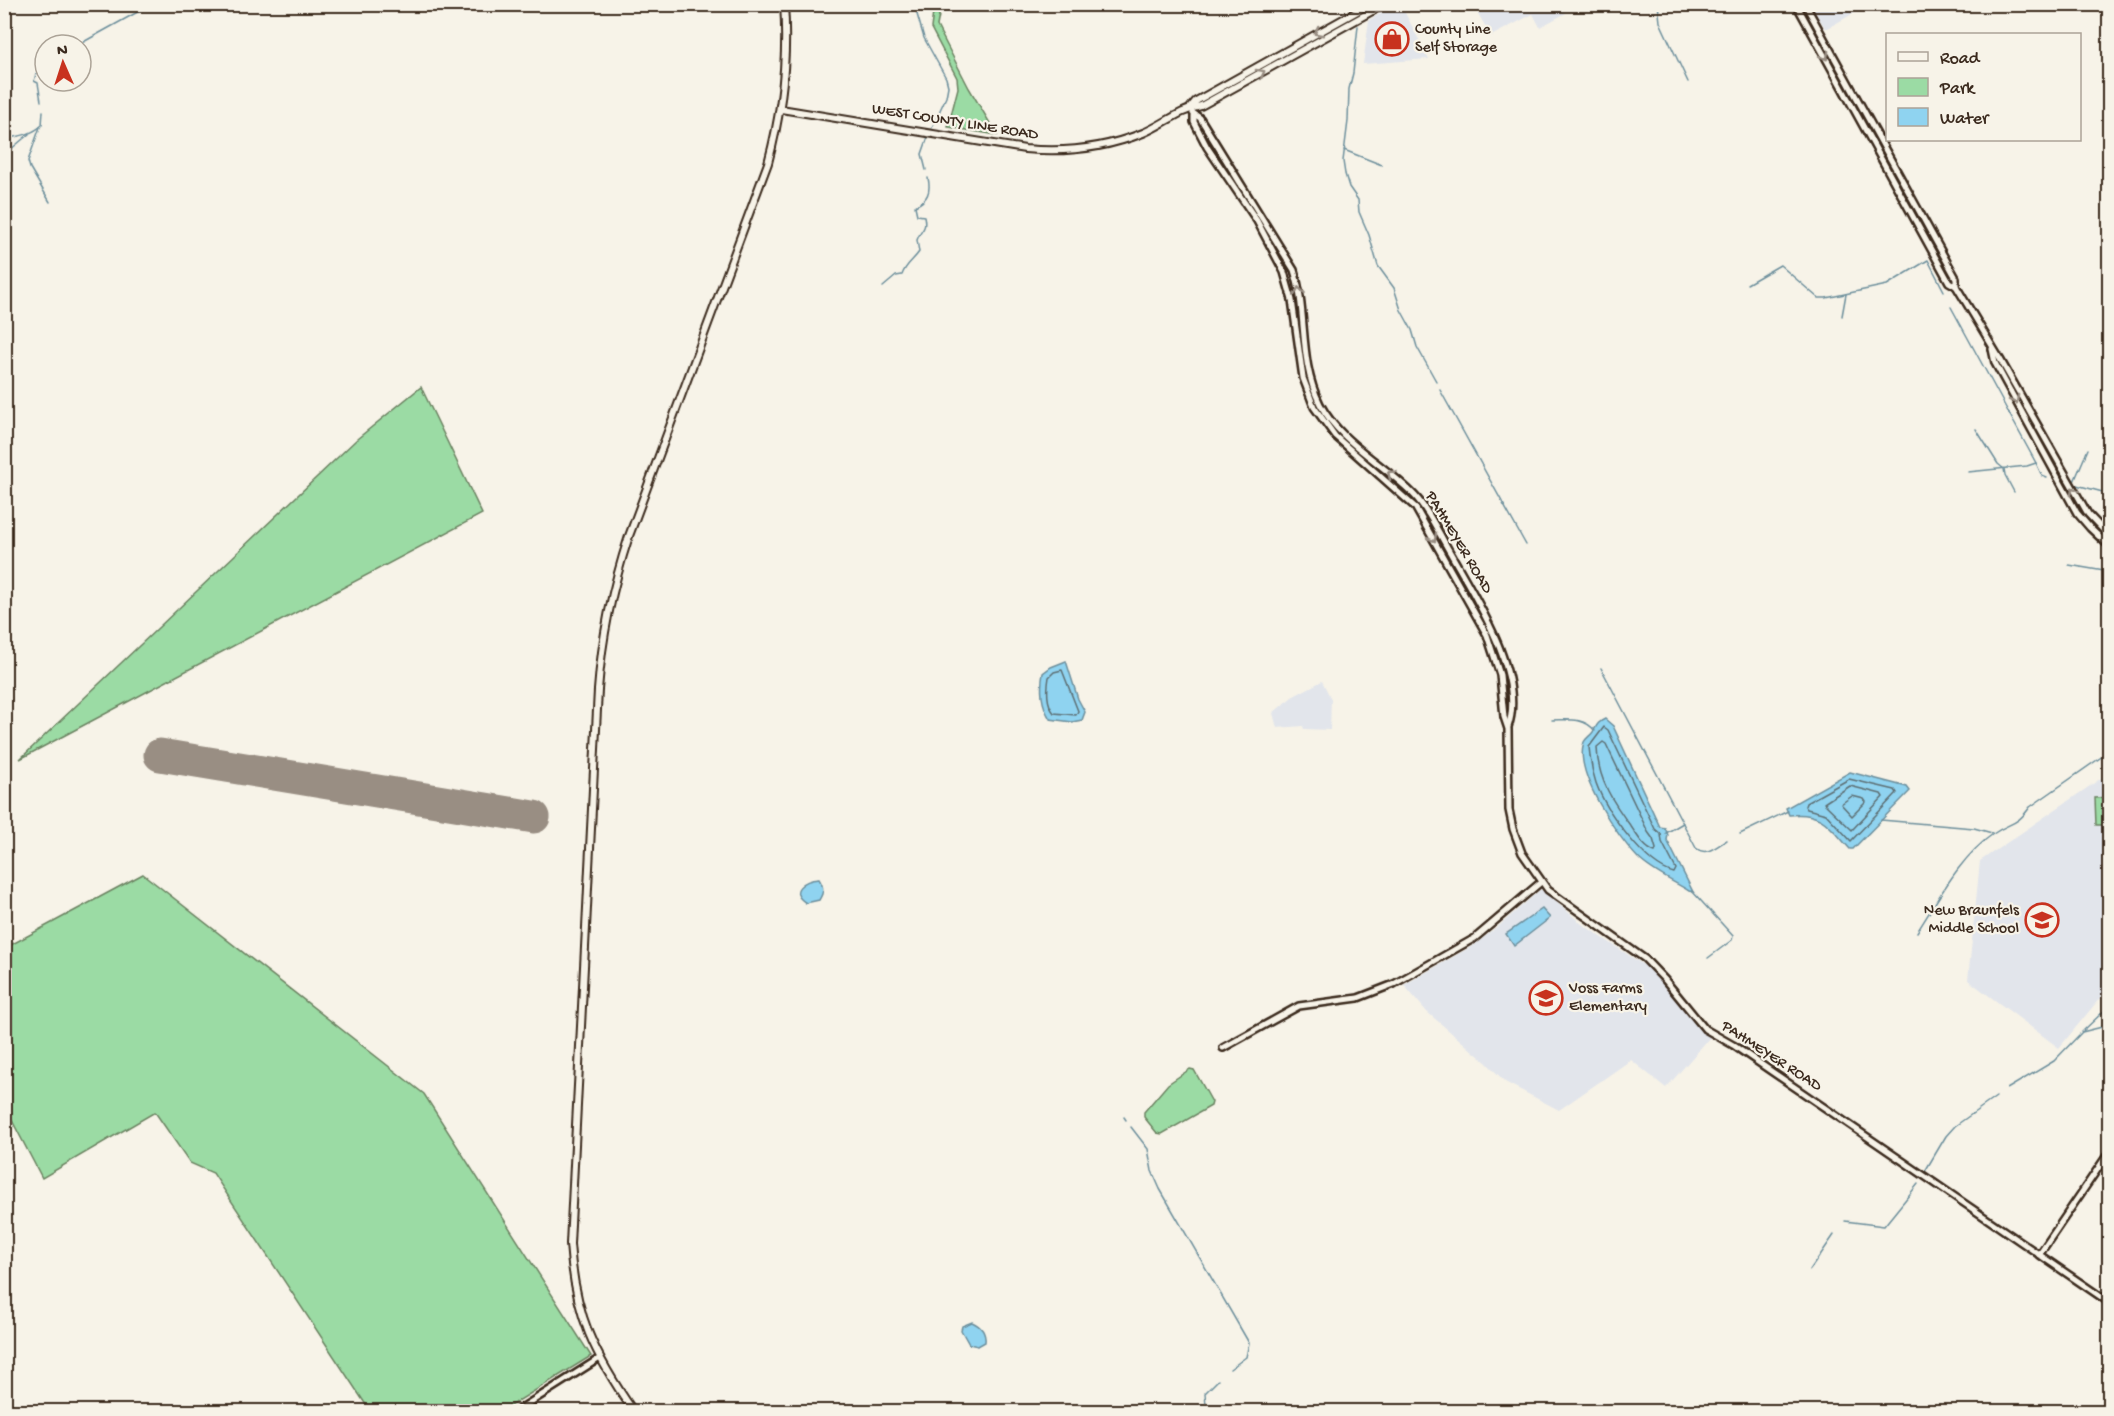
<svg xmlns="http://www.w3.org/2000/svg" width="2114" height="1416" viewBox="0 0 2114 1416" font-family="'Gochi Hand',sans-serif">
<rect width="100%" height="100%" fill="#f7f3e8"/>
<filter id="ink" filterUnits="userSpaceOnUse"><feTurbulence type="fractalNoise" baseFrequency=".0167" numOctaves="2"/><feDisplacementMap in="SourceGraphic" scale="12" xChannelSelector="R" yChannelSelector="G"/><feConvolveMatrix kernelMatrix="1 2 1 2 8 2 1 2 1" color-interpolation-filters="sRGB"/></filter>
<g filter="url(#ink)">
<!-- built -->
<g fill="#e2e5eb">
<polygon points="1396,5 1401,5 1429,59 1363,64 1369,20"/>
<polygon points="1473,5 1561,5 1566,13 1540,27 1533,14 1491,36"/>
<polygon points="1811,5 1868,5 1828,28 1825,28"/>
<polygon points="1322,681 1331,699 1330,730 1304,729 1303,726 1277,728 1273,713 1292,697"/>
<polygon points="2109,773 2109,987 2059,1048 1968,980 1980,861"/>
<polygon points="1541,889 1582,924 1651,970 1662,980 1693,1020 1711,1036 1666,1088 1631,1060 1559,1110 1505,1082 1487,1063 1427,1012 1404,985 1474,945 1499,926"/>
</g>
<!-- green -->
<g fill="#9bdba4" stroke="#6b8261" stroke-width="1.5">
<polygon points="934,5 941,5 937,26 969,88 997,135 948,127 958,88 957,78 931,28"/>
<polygon points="421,387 482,514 20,759 357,439"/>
<polygon points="2109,797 2109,825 2096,825 2095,798"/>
<polygon points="143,874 424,1094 591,1356 502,1411 370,1411 213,1173 190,1163 155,1112 42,1178 5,1107 5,948"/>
<polygon points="1190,1069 1194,1070 1212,1102 1211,1106 1162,1134 1157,1133 1144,1117 1144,1112 1168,1084"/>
</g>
<!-- water -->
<g fill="#8fd3f0" stroke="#6d8f9c" stroke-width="1.5">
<path d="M1066 661 1078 699 1085 712 1082 720 1072 722 1050 719C1041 704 1040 690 1043 673L1051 667Z"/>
<path d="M1605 719 1613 726 1660 827 1665 828 1668 835 1667 840 1693 892 1689 891C1673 881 1652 872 1638 858 1618 837 1573 773 1584 742 1586 738 1590 736 1593 732 1597 725 1598 722 1605 719Z"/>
<path d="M1850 772 1907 787 1910 791 1853 849H1850C1830 827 1823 811 1789 815L1786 808Z"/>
<path d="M819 879C824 887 824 892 819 900L806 903C787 891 804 880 819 879Z"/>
<polygon points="1542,909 1550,918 1514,946 1506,934"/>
<path d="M972 1322C981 1326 986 1332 985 1342L978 1346 969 1344 961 1330 962 1326Z"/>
</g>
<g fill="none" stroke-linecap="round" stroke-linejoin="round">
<!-- shore -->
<g stroke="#5d6e72" stroke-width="1.5">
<path d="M1062 670 1078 711 1076 715 1054 713C1046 703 1047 690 1049 677L1054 672Z"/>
<path d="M1604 727 1608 730 1655 829 1661 834 1662 842 1676 869 1674 873C1645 866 1606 811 1596 783 1592 771 1590 759 1589 747Z"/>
<path d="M1603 742 1606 744 1648 832 1653 839 1656 849 1655 852C1645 849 1638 837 1632 828 1614 804 1597 779 1597 747Z"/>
<polygon points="1849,779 1895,790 1897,793 1851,841 1826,814 1807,809 1805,806 1806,803"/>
<polygon points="1850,786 1881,794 1883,797 1852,830 1824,803"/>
<polygon points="1852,796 1864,799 1866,802 1852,816 1841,804"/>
</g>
<!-- stream -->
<g stroke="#6d8f9c" stroke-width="1.5">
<polyline points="914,4 924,38 946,78 948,86 946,97 930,132"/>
<polyline points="1356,4 1357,6"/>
<polyline points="1658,4 1660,22 1688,82"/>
<polyline points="1629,10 1635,4"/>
<polyline points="1358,26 1353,73 1349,89 1348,121 1343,161 1345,174 1349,187 1358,200 1359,212 1369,235 1378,266 1394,288 1401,310 1412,330 1417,347 1436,381"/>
<polyline points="78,45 152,4"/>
<polyline points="41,101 38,83 34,81 36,74 45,69"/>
<polyline points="40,127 28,161 30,168 50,202"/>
<path d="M4 139C18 136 32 135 42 125L43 111"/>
<polyline points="1344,150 1382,165"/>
<polyline points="4,155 29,134"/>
<polyline points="926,170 922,154 928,137"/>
<polyline points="1747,284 1780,265 1818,298 1826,298 1887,285 1928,260 1944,291"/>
<path d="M883 287 896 276 902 275C906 264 913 261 919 252L917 240C921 228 927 231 924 216L917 215 915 206C928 200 931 191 928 178"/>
<polyline points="1951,307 2036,463"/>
<polyline points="1842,316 1846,294"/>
<polyline points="1440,390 1526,545"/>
<polyline points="1976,429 1998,464 2004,469 2005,475 2014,492"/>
<polyline points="2088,449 2073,484 2110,494"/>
<polyline points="1968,472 2027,466 2036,463 2042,476 2047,478"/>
<polyline points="2069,565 2110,572"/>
<path d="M1601 668 1696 848C1706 857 1717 846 1727 840"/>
<path d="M1552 720C1568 720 1584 717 1595 731"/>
<polyline points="1881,820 1974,828 1992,833"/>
<polyline points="1666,833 1683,823"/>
<polyline points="1740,834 1788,811"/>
<polyline points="1692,891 1733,936 1732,940 1708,958"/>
<path d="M1917 932C1939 898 1960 857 1993 834 2010 822 2016 827 2030 807L2110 751"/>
<polyline points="2083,1031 2105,1010 2110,1001"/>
<polyline points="2007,1089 2054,1061 2082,1032 2110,1025"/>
<polyline points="1124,1117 1126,1120"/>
<polyline points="1131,1127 1148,1149 1152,1171 1160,1189 1249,1343 1246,1357 1230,1369"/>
<polyline points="1924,1173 1946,1136 1955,1126 1996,1097"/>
<polyline points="1845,1221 1884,1226 1918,1184"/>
<polyline points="1810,1270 1834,1235"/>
<polyline points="1209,1412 1206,1406 1205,1393 1218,1380"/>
</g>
<!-- runway -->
<polyline stroke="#998e83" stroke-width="33" points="160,755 534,817"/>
<!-- tertiary casing -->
<g stroke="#3b2a1e" stroke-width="10">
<g id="tertiary">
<polyline points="1796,4 1949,282 1956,286 2000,359 2088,514 2110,537"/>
<polyline points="1805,4 1956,278 1956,286"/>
<path d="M1193 113 1200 118 1294 270C1308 314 1298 360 1320 404 1341 444 1385 464 1415 496 1430 512 1439 534 1451 554 1475 597 1526 676 1508 727"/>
<polyline points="1194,116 1194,122 1207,147 1257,221 1284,272 1292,300 1303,378 1314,407 1335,436 1415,507 1487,635 1500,675 1504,717 1508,729 1509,810 1513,829 1522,853 1548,890 1645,959 1665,980 1705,1029 1733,1045 2110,1303"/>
<polyline points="1992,349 1995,363 2077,513 2090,528 2110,547"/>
<polyline points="1223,1048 1299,1006 1358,998 1394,984 1475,938 1541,882"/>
<polyline points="2039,1255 2110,1151"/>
<polyline points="515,1412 600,1358"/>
</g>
</g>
<!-- secondary casing -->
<g stroke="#3b2a1e" stroke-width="10">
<g id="secondary">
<polyline points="1191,107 1196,101 1370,4 1373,11"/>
<path d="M781 109 1025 149C1065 153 1105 148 1143 133 1163 125 1179 110 1201 106L1385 4"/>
<path d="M634 1412C594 1354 575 1316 570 1244L598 690C602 635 612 588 629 536L768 163C782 111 788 59 784 4"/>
</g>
</g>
<!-- tertiary -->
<use href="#tertiary" stroke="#f7f3e8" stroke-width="5"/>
<!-- secondary -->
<use href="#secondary" stroke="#f7f3e8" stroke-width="6"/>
</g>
<!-- one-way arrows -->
<defs><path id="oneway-chevron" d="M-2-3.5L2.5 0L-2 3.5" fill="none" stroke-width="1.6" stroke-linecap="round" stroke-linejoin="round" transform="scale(1.5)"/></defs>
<g stroke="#998e83">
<use href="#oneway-chevron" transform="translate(1318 32) rotate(152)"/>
<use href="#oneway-chevron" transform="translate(1825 56) rotate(61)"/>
<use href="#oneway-chevron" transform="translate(1261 73) rotate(-29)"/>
<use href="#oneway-chevron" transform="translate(1299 291) rotate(-100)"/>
<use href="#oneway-chevron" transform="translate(2015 400) rotate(61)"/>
<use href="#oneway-chevron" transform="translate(1391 474) rotate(-141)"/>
<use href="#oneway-chevron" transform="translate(2074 491) rotate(-119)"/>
<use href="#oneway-chevron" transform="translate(1433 538) rotate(60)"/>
</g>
</g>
<!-- icons -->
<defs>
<g id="shop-ring" transform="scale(1.725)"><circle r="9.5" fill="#f7f3e8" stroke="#c8321e" stroke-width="1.5"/><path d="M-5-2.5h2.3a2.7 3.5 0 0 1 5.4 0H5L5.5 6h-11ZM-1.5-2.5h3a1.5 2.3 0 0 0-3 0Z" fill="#c8321e"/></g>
<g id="school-ring" transform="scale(1.725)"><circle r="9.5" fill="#f7f3e8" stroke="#c8321e" stroke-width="1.5"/><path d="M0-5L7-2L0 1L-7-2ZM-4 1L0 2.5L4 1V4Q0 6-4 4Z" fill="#c8321e"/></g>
</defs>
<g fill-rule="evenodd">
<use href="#shop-ring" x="1392" y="39"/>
<use href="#school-ring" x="2042" y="920"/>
<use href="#school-ring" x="1546" y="998"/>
</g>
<g text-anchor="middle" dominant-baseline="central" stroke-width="4.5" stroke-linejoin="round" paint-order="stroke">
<!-- poi labels -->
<g font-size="16" fill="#3b2a1e" stroke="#f7f3e8" text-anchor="start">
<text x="1415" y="30">County Line<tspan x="1415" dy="18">Self Storage</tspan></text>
<text x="2019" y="911" text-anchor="end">New Braunfels<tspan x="2019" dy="18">Middle School</tspan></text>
<text x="1569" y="989">Voss Farms<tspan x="1569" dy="18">Elementary</tspan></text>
</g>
<!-- street labels -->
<g font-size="16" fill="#3b2a1e" stroke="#f7f3e8">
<text transform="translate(955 123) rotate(9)">WEST COUNTY LINE ROAD</text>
<text transform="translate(1458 543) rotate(59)">PAHMEYER ROAD</text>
<text transform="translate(1771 1057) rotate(33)">PAHMEYER ROAD</text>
</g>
</g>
<!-- margin -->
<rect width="2114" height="1416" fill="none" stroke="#f7f3e8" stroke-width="24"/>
<rect x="12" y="12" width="2090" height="1392" fill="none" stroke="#3b2a1e" stroke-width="2" filter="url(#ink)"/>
<!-- legend -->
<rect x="1886" y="33" width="195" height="108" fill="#f7f3e8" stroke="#aca397" stroke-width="1.5"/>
<rect x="1898" y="52" width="30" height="9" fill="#f7f3e8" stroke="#aca397" stroke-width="1.5"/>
<text x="1940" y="63" font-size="18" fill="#3b2a1e">Road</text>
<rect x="1898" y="78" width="30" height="18" fill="#9bdba4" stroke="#aca397" stroke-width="1.5"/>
<text x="1940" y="93" font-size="18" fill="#3b2a1e">Park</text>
<rect x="1898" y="108" width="30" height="18" fill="#8fd3f0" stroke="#aca397" stroke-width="1.5"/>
<text x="1940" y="123" font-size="18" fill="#3b2a1e">Water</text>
<!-- north arrow -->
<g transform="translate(63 63) rotate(357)"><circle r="28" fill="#f7f3e8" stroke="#aca397" stroke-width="1.5"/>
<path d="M0-4.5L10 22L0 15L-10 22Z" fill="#c8321e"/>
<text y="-9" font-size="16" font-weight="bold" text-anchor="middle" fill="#3b2a1e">N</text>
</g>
</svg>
